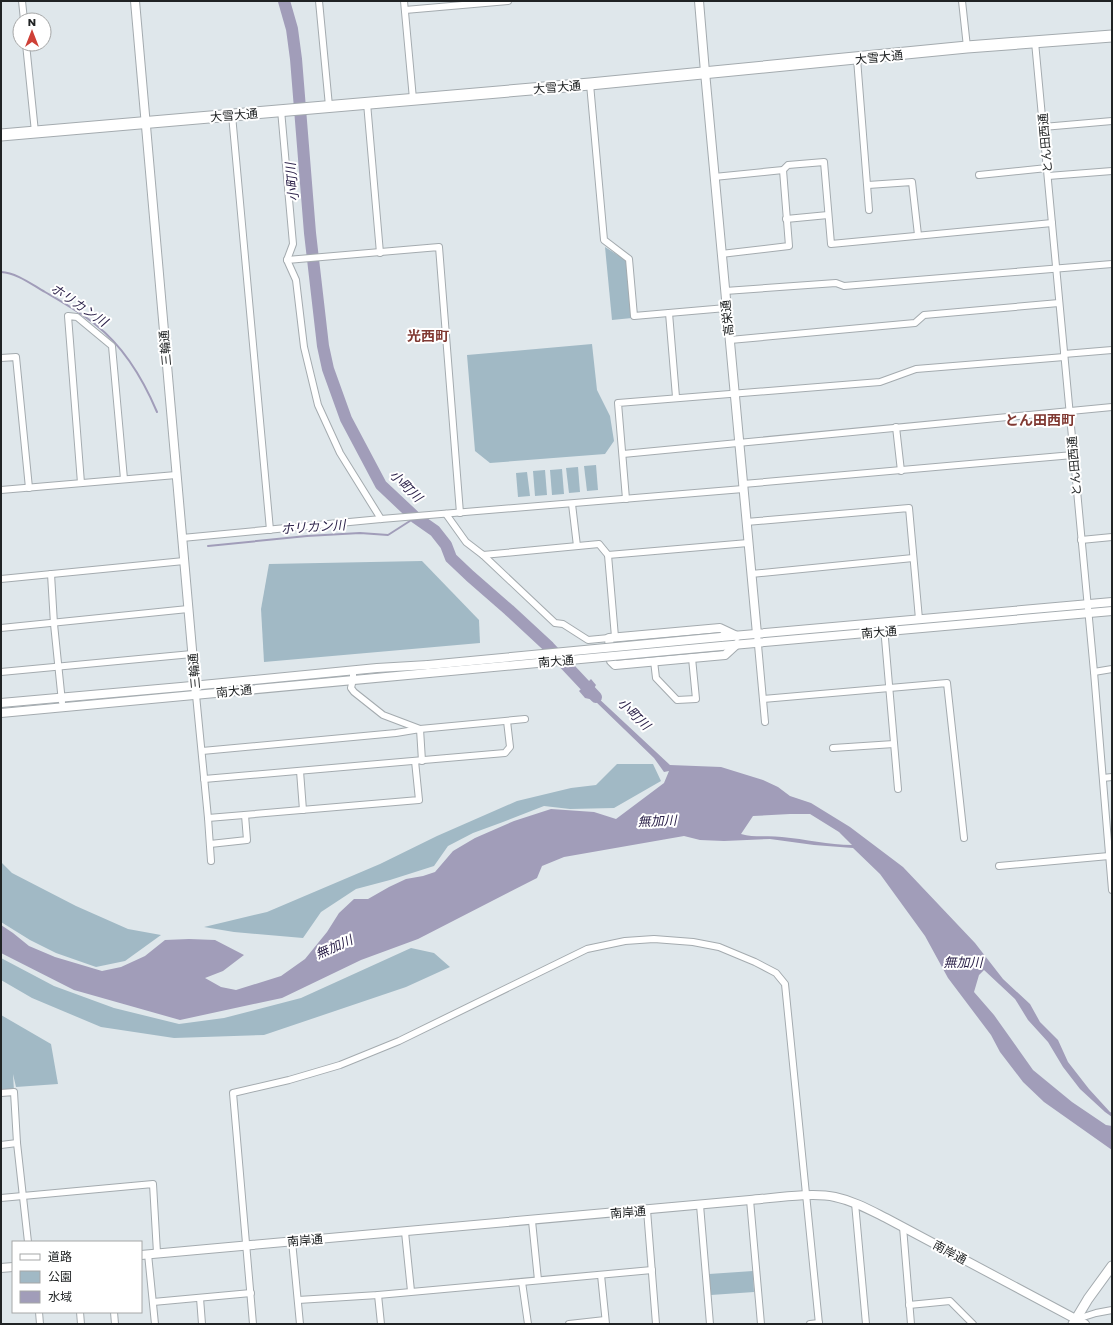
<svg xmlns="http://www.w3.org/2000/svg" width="1113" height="1325" viewBox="0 0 1113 1325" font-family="Poppins,'Noto Sans JP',sans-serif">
<rect width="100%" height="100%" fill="#dfe7eb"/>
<!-- green -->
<g fill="#a1b9c5">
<polygon points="605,247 627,261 632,318 612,320"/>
<polygon points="592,344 597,390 610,416 614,441 605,454 490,463 475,451 467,355"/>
<polygon points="596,465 598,490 587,491 584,466"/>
<polygon points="578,467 580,492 569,493 566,468"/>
<polygon points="562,469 564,494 552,495 550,470"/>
<polygon points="545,470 547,495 535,496 533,471"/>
<polygon points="527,472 530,496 518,497 516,473"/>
<polygon points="422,561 479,620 480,643 264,662 261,609 269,564"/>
<polygon points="617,764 653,764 661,781 614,808 570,809 544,806 503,822 473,833 448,846 434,866 390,880 356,889 321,912 303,938 234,932 204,927 267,912 380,864 437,836 517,801 571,788 596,785"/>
<polygon points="1,862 12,873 76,906 128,929 161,935 125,961 96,967 56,953 30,940 1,922"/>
<polygon points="411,948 434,953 450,967 406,987 264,1035 174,1038 101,1027 32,998 1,980 1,958 54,986 114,1008 179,1024 224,1018 301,998"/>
<polygon points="1,1015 51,1044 58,1084 16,1087 13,1074 14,1092 1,1093"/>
<polygon points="753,1271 754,1292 711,1295 709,1274"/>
</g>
<!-- water -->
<path fill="#a19db9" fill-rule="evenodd" d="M591 679 596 685 593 690 596 696 670 765 721 767 763 780 778 787 790 796 811 803 850 827 903 867 975 943 1003 979 1030 1004 1040 1022 1058 1040 1068 1062 1089 1089 1110 1112 1112 1113V1117L1105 1112 1080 1089 1063 1067 1048 1042 1028 1020 1015 999 984 970 979 975 974 992 994 1015 1033 1070 1072 1102 1106 1125 1112 1126V1150L1044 1102 1023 1082 1000 1052 991 1035 948 978 925 936 880 874 853 848 814 845 770 839 724 841 700 840 684 836 564 857 542 866 537 878 418 939 361 960 282 998 180 1020 74 990 1 953V925L13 933 29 946 55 957 102 971 121 967 145 956 165 940 189 939 215 940 244 955 223 971 205 978 221 987 236 990 281 976 305 959 327 932 339 913 354 899H368L389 887 406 879 423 876 435 872 453 851 475 838 514 821 551 809 594 812 616 819 664 783 669 771 664 772 654 758 594 700 585 698 579 691ZM790 814H810L839 832 852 845C829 845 805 839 782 837 768 835 755 838 741 834L753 816Z"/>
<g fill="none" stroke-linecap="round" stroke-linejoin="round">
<!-- stream -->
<g stroke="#a19db9" stroke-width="2">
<path d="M1 272C17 273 31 284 45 292 62 302 80 312 96 325 124 347 143 379 157 412"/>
<polyline points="208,546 307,536 360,533 388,535 413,519"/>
</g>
<!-- river -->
<polyline stroke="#a19db9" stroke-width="12" points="284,1 292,29 296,59 310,233 323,346 328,369 346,419 381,485 415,517 435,531 446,545 451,558 470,576 509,610 549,647 596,697"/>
<!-- street casing -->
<g stroke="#a4abaf" stroke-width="8">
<g id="street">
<polyline points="22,1 24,20"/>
<polyline points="319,1 329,106"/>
<polyline points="404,1 413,99"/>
<polyline points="962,1 967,47"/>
<polyline points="405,10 508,1"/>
<polyline points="1035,42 1094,672 1112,890"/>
<polyline points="26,44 35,132"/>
<polyline points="857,59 869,210"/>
<polyline points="590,84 604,240 629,259 634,316 726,308"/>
<polyline points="367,103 380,253"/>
<polyline points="281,110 293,244 287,260 296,280 304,347 318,405 340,453 381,519"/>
<polyline points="232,115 270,530"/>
<polyline points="1043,127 1112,121"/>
<polyline points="979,175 1047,168"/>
<polyline points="1048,176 1112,171"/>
<polyline points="714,177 783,170 788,165 824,162 831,244 1052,223"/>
<polyline points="868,185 912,182 918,235"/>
<polyline points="786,219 828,215"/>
<polyline points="721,254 789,246 783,170"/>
<polyline points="287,260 439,247 460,513"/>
<polyline points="725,291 836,283 844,286 1112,264"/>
<polyline points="669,313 676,397"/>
<polyline points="730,340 915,323 924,315 1059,303"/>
<polyline points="1064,354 1112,350"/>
<polyline points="1,358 16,357 29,488"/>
<polyline points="896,427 901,471"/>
<polyline points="623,454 1112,407"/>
<polyline points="81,483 68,316 77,317 112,346 124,479"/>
<polyline points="743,484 1073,455"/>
<polyline points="1,490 176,475"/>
<polyline points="626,499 618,403 880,382 916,369 1064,357"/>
<polyline points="572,504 577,546"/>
<polyline points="446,514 466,542 483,555 599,544 608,555"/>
<polyline points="746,522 909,508 919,619"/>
<polyline points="182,538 381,519 743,489"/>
<polyline points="1081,540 1112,537"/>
<polyline points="483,555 555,623 563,624 588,640 609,638"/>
<polyline points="51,574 54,624 62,702"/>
<polyline points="751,574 913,558"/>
<polyline points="1,579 184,561"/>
<polyline points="884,627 898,789"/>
<polyline points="1,628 188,609"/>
<polyline points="757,634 765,722"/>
<polyline points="615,637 608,555 748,543"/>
<polyline points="654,661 656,678 677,700 696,699 692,658"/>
<polyline points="353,670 353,679 351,688 354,692 383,715 420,729 525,719"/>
<polyline points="1,672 192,654"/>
<polyline points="1094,672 1112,669"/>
<polyline points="196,695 208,818 211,861"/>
<polyline points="763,699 947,683 964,838"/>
<polyline points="833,748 894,744"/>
<polyline points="202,751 396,733 420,729 422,761"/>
<polyline points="300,771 303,810"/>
<polyline points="1103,778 1112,777"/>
<polyline points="204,779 505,753 510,747 507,721"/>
<polyline points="208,818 419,800 415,761"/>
<polyline points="210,844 247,840 245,815"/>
<polyline points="999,866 1109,856"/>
<polyline points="1,1093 14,1092 17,1143 28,1242"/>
<polyline points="1,1145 17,1143"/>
<polyline points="1,1198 153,1184 157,1253"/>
<polyline points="750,1200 761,1324"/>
<polyline points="855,1203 866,1324"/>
<polyline points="700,1205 710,1324"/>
<polyline points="647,1210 656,1324"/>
<polyline points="532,1221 538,1280"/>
<polyline points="903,1227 911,1324"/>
<polyline points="405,1232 411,1291"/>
<polyline points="292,1241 300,1324"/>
<polyline points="148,1254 155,1324"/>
<polyline points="601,1275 606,1324"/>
<polyline points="522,1282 528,1324"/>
<polyline points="378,1295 381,1324"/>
<polyline points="200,1298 202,1324"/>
<polyline points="298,1300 378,1295 652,1270"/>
<polyline points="153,1302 251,1293"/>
<polyline points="909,1305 950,1301 973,1324"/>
<polyline points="39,1312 40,1324"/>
<polyline points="80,1312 81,1324"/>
<polyline points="114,1312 115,1324"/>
<polyline points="1077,1319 1096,1313 1112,1310"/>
<polyline points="253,1324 233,1093 289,1080 340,1065 399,1041 587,949 625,941 654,939 693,942 719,947 755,962 776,973 785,984 819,1324"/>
<polyline points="569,1324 605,1320"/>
<polyline points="810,1324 819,1323"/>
</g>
</g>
<!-- secondary casing -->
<g stroke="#a4abaf" stroke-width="10">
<g id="secondary">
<polyline points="135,1 196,695"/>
<polyline points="699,1 705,72 757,634"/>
<polyline points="737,636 720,628 609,638 611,661 615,665 725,655 737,644"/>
<polyline points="721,637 1112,602"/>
<polyline points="721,646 1112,611"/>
<polyline points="1,703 181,687 377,668 428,665"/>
<polyline points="1,713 429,673"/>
<path d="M141 1255 750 1200C774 1198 813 1192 835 1197 854 1201 870 1210 886 1218L1085 1324"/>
<polyline points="1,1268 13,1267"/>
</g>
</g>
<!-- primary casing -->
<g stroke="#a4abaf" stroke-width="11">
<polyline id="primary" points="1073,1324 1088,1299 1112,1266"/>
</g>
<!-- highway casing -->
<g stroke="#a4abaf" stroke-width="13">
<polyline id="highway" points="1,135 590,84 967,47 1112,36"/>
</g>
<!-- street -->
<use href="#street" stroke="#fff" stroke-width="6"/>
<!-- secondary -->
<use href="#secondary" stroke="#fff" stroke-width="8"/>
<!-- primary -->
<use href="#primary" stroke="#fff" stroke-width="9"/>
<!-- highway -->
<use href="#highway" stroke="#fff" stroke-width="11"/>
<!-- secondary-bridge casing -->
<g stroke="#a4abaf" stroke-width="10" stroke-linecap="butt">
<g id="secondary-bridge">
<polyline points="428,665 721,637"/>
<polyline points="429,673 721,646"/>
</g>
</g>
<!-- secondary-bridge -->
<use href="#secondary-bridge" stroke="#fff" stroke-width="8"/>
</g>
<g text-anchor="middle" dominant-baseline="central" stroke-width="4" stroke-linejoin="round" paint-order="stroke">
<!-- street labels -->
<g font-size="12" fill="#202324" stroke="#fff">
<text transform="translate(879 57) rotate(-6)">大雪大通</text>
<text transform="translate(557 87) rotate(-5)">大雪大通</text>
<text transform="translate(234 115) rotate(-5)">大雪大通</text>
<text transform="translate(1045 143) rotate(-95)">とん田西通</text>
<text transform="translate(727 318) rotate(-96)">高栄通</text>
<text transform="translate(165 348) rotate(-95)">三輪通</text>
<text transform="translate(1074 466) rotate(-95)">とん田西通</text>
<text transform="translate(879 632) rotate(-5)">南大通</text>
<text transform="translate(556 661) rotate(-5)">南大通</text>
<text transform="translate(194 671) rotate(-95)">三輪通</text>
<text transform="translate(234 691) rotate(-6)">南大通</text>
<text transform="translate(628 1212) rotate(-5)">南岸通</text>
<text transform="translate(305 1240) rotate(-5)">南岸通</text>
<text transform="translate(950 1252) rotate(28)">南岸通</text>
</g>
<!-- water labels -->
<g font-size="13" font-style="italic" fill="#2c224a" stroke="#fff">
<text transform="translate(292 182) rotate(-95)">小町川</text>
<text transform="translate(79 305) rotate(34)">ホリカン川</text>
<text transform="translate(406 486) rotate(44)">小町川</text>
<text transform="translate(313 527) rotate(-4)">ホリカン川</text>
<text transform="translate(634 714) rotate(44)">小町川</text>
<text transform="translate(657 821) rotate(-2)">無加川</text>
<text transform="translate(334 947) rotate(-24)">無加川</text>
<text x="963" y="962">無加川</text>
</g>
<!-- quarter labels -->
<g font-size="14" font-weight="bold" fill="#803932" stroke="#fff">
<text x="428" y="336">光西町</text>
<text x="1040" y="420">とん田西町</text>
</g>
</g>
<!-- border -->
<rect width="1113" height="1325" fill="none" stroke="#202324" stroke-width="4"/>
<!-- legend -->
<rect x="12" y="1241" width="130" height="72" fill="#ffffff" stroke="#a6a7a7"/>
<rect x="20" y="1254" width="20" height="6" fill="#ffffff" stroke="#a6a7a7"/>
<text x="48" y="1261" font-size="12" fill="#202324">道路</text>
<rect x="20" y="1271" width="20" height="12" fill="#a1b9c5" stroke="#a6a7a7"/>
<text x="48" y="1281" font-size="12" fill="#202324">公園</text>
<rect x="20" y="1291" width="20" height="12" fill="#a19db9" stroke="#a6a7a7"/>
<text x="48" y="1301" font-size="12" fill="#202324">水域</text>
<!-- north arrow -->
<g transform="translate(32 32)"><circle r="19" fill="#ffffff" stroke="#a6a7a7"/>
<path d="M0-3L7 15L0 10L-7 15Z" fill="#ce4037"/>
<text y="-6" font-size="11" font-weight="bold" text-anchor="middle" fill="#202324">N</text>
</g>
</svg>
